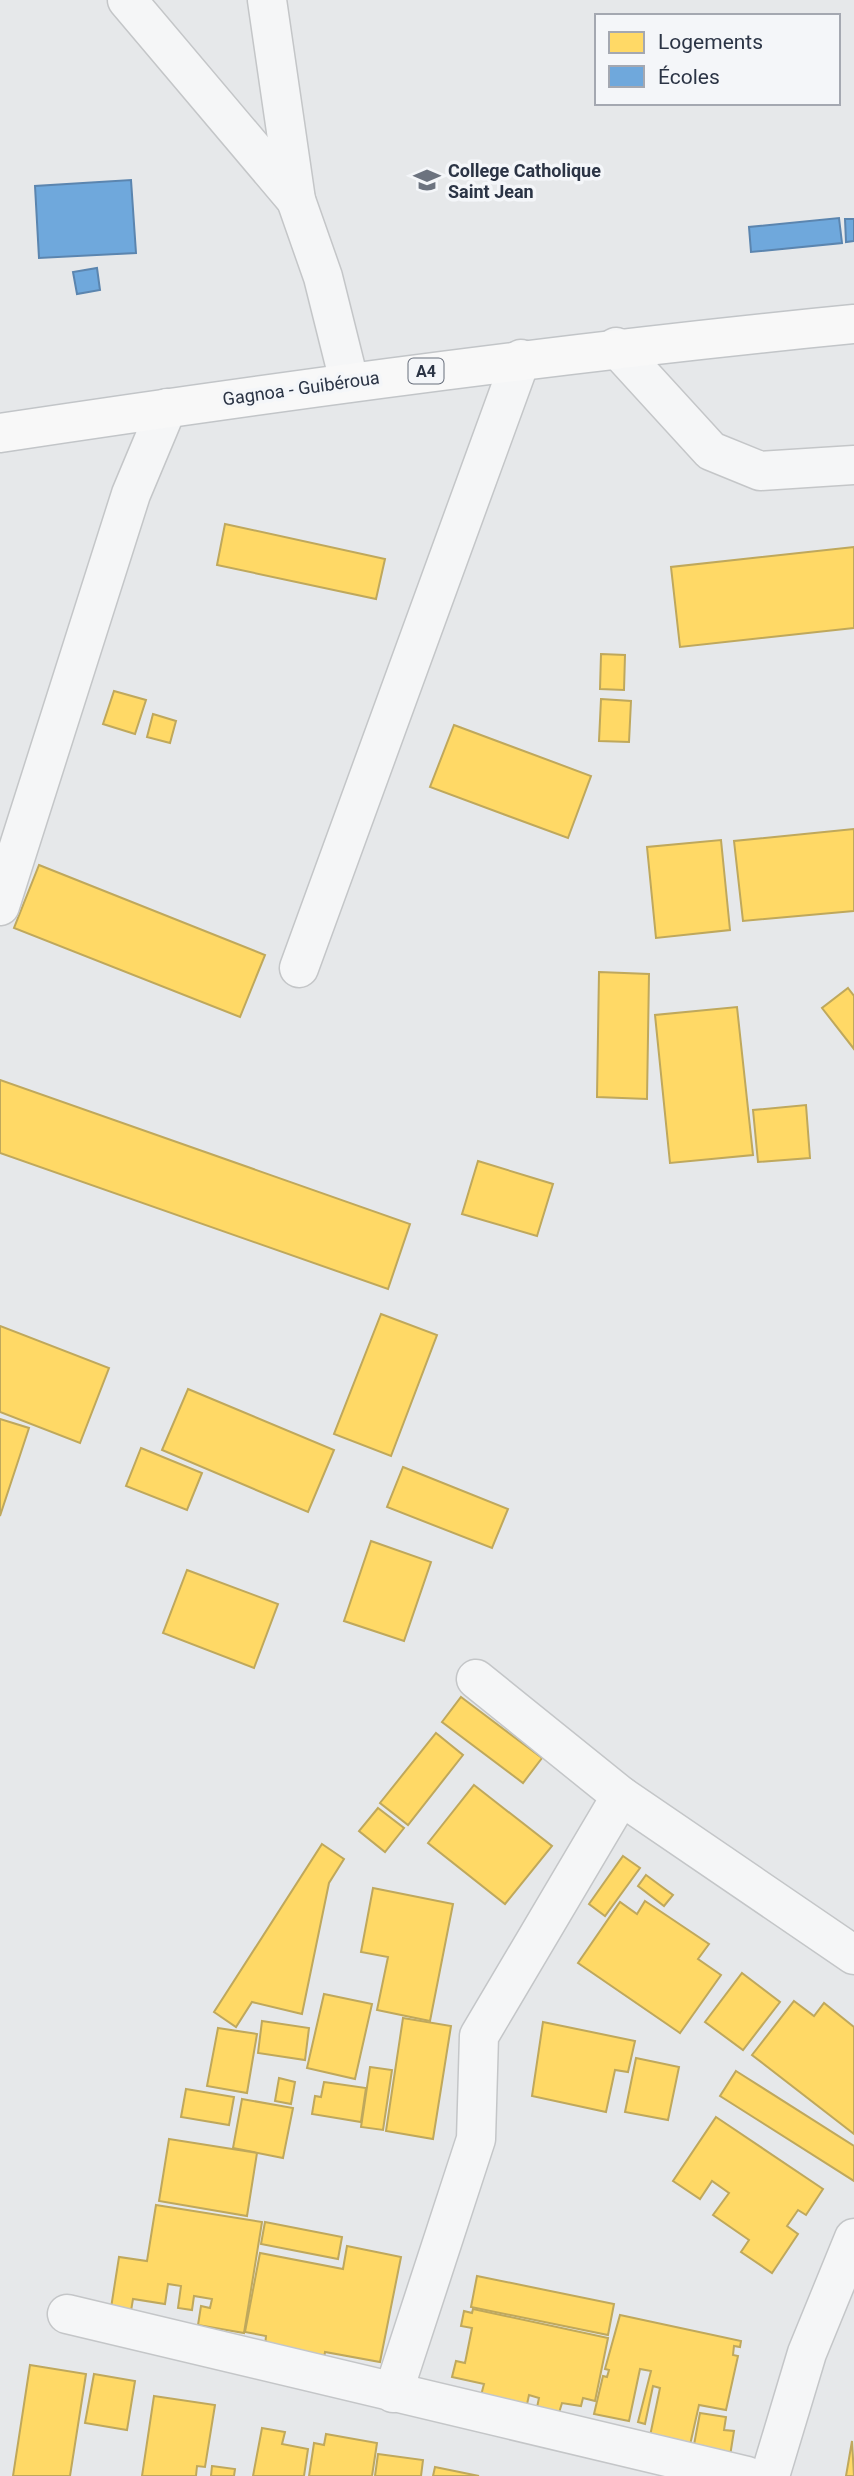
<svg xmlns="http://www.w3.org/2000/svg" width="854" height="2476" viewBox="0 0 854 2476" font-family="Roboto,sans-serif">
<rect width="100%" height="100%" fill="#e6e8ea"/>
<!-- homes -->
<g fill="#ffd966" stroke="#bfa85c" stroke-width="2">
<polygon points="225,524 385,559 376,599 217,565"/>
<polygon points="854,547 854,628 680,647 671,567"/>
<polygon points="601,654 625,655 624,690 600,689"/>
<polygon points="114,691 146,700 135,734 103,724"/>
<polygon points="601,699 631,701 629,742 599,741"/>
<polygon points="153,714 176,721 170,743 147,737"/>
<polygon points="454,725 591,776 568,838 430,787"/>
<polygon points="854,829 854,911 743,921 734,841"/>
<polygon points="721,840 730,930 656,938 647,847"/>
<polygon points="39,865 265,955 240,1017 14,928"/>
<polygon points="599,972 649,974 647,1099 597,1097"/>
<polygon points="848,988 854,996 854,1049 822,1008"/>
<polygon points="737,1007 753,1155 670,1163 655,1015"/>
<polygon points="0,1080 410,1224 388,1289 0,1153"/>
<polygon points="806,1105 810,1158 758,1162 753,1110"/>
<polygon points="478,1161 553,1184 537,1236 462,1214"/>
<polygon points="381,1314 437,1335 391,1456 334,1434"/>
<polygon points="0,1326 109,1368 80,1443 0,1412"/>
<polygon points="188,1389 334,1450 308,1512 162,1450"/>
<polygon points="0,1419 29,1428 0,1516"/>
<polygon points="141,1448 202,1473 187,1510 126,1486"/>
<polygon points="403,1467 508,1509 492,1548 387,1507"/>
<polygon points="371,1541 431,1562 404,1641 344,1621"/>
<polygon points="187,1570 278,1604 254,1668 163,1633"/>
<polygon points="461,1697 542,1758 523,1783 442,1722"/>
<polygon points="436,1733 463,1755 408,1825 380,1803"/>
<polygon points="474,1785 552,1846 505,1904 428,1843"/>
<polygon points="378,1808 404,1828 385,1852 359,1831"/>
<polygon points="322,1844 344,1859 329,1883 302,2014 252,2002 236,2027 214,2012"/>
<polygon points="623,1856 640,1868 605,1916 589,1904"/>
<polygon points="646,1875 673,1895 664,1906 638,1886"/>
<polygon points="373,1888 453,1904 430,2021 377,2010 388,1957 361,1952"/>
<polygon points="645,1901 709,1944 698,1959 721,1975 680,2033 578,1963 620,1902 637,1914"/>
<polygon points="742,1973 780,2002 743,2050 705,2022"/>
<polygon points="324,1994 372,2004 355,2079 307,2068"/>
<polygon points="794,2001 814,2016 824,2003 854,2027 854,2134 752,2055"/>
<polygon points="403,2018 451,2026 433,2139 386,2131"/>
<polygon points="262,2021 309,2028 305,2060 258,2053"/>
<polygon points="543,2022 635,2041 628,2072 615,2070 606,2112 532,2096"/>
<polygon points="218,2028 257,2034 247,2093 207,2086"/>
<polygon points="636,2058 679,2067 668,2120 625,2112"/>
<polygon points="370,2067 392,2070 383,2130 361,2127"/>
<polygon points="736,2071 854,2146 854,2181 720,2096"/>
<polygon points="279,2078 295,2082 291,2104 275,2101"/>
<polygon points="324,2082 366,2088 361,2122 312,2114 315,2096 321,2097"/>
<polygon points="186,2089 234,2097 229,2125 181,2117"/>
<polygon points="242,2099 293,2108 283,2158 233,2148"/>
<polygon points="716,2117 823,2189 806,2215 798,2210 787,2226 798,2234 772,2273 741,2252 749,2240 713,2215 729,2193 712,2181 700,2199 673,2181"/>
<polygon points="169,2139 257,2153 247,2216 159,2201"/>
<polygon points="156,2205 262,2222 244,2333 198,2325 201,2306 210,2308 212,2299 194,2296 192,2310 178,2308 181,2286 168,2284 165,2304 133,2299 131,2311 111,2308 119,2257 147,2261"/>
<polygon points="265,2222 342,2237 338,2259 261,2244"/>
<polygon points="347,2246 401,2257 380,2362 325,2352 324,2358 265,2346 266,2336 245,2332 260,2253 343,2269"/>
<polygon points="477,2276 614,2304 608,2335 471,2307"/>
<polygon points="473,2309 608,2338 595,2401 583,2398 581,2406 562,2403 558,2416 536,2412 539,2398 529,2395 526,2409 480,2399 484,2384 452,2377 456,2361 465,2363 472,2328 461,2326 464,2311 472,2313"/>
<polygon points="620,2315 741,2341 740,2347 734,2346 733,2355 738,2356 726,2410 699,2405 690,2445 650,2436 660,2388 653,2386 645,2424 638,2422 651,2371 640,2369 629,2421 594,2414 603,2376 607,2377 609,2370 605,2369"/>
<polygon points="30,2365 86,2374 70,2476 13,2476"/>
<polygon points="94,2374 135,2381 127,2430 85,2423"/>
<polygon points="154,2396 215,2405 205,2467 197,2466 196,2476 142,2476"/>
<polygon points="700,2413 726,2417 724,2430 734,2431 730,2456 693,2450"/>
<polygon points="262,2428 285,2432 282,2444 308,2449 304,2476 253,2476"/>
<polygon points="326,2434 377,2443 372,2476 309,2476 314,2443 324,2445"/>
<polygon points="852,2441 854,2476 846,2476"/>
<polygon points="378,2454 423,2460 421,2476 375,2476"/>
<polygon points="212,2466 235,2469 234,2476 211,2476"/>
<polygon points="435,2467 479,2476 433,2476"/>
</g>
<!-- schools -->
<g fill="#6fa8dc" stroke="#5b85af" stroke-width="2">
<polygon points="131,180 136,253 39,258 35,186"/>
<polygon points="839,218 842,243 751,252 749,227"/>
<polygon points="845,219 854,219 854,241 846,242"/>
<polygon points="97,268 100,290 77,294 73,272"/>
</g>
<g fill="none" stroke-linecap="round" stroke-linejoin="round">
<!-- minor casing -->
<g stroke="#c4c6c8" stroke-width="41">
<g id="minor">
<polyline points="127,0 296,200"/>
<polyline points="267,0 296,200 323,277 349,381"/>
<polyline points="616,347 711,451 760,471 854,465"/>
<polyline points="0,906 131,494 167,408"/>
<polyline points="299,968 521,359"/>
<polyline points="476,1679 621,1796 854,1955"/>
<polyline points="67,2314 747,2476"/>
<polyline points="393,2393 476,2139 479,2036 621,1796"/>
<polyline points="770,2476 807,2353 854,2238"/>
</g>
</g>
<!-- major casing -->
<g stroke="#c2c5c8" stroke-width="41">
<path id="major" d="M0 433C285 390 567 352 854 324"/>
</g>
<!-- minor -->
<use href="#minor" stroke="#f5f6f7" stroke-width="38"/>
<!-- major -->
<use href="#major" stroke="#f8f8f8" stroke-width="38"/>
</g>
<!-- icons -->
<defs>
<g id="school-bare" transform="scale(2.1)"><path d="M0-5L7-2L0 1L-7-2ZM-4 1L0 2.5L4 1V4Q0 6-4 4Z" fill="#6c737f" stroke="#f4f6f9" stroke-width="2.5" paint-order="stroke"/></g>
</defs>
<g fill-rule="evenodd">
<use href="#school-bare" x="427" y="180"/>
</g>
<g text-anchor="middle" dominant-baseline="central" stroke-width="7" stroke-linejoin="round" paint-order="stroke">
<!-- shield labels -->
<rect fill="#f4f6f9" stroke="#676e7b" stroke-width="2" x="408.5" y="358.5" width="35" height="25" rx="5"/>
<g font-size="16" font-weight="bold" fill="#2b3445">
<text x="426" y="371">A4</text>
</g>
<!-- poi labels -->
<g font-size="18" font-weight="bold" fill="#2b3445" stroke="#f4f6f9" text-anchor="start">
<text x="448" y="170">College Catholique<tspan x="448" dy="21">Saint Jean</tspan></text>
</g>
<!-- street labels -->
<g font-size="18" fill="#2b3445" stroke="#f4f6f9">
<text transform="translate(301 388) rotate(-8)">Gagnoa - Guibéroua</text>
</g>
</g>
<!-- legend -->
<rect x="595" y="14" width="245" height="91" fill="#f4f6f9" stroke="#a4a8b1" stroke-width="2"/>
<rect x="609" y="32" width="35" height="21" fill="#ffd966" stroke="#a4a8b1" stroke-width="2"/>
<text x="658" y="49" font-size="21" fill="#2b3445">Logements</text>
<rect x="609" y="66" width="35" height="21" fill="#6fa8dc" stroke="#a4a8b1" stroke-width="2"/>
<text x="658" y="84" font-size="21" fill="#2b3445">Écoles</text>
</svg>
